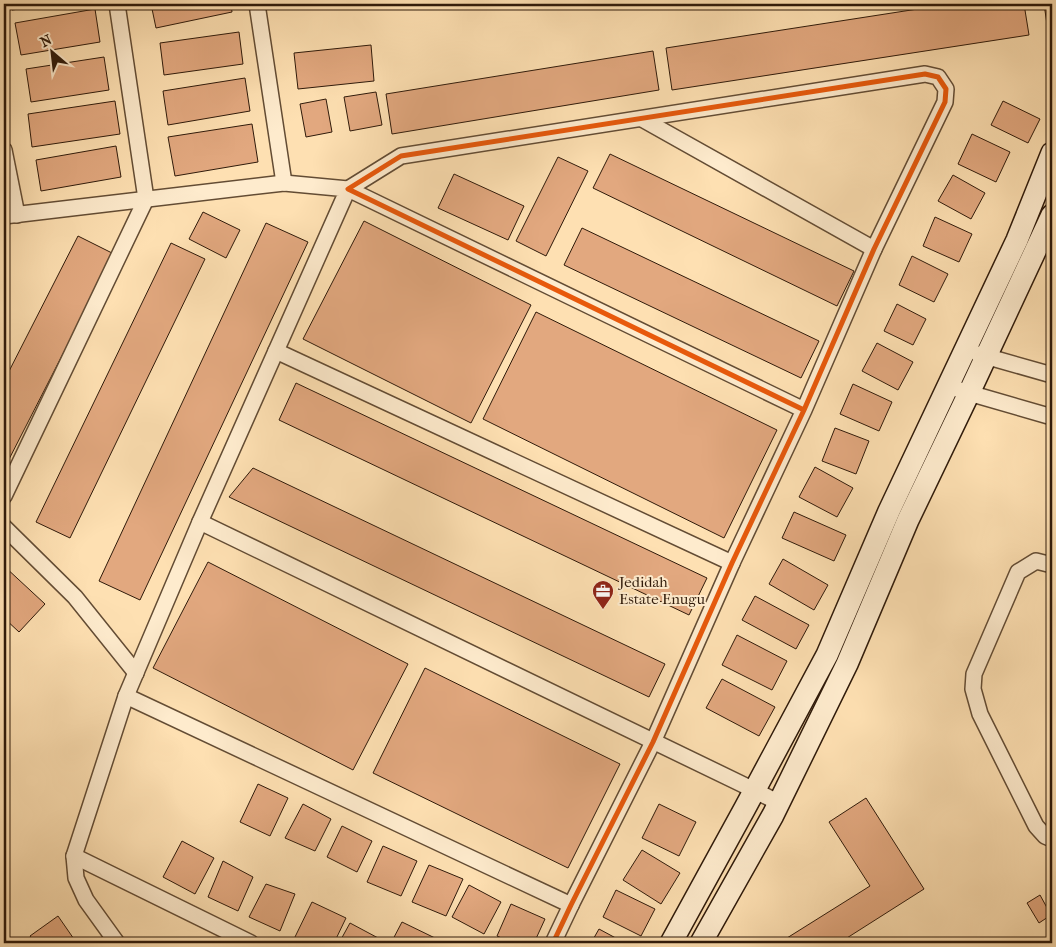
<svg xmlns="http://www.w3.org/2000/svg" width="1056" height="947" viewBox="0 0 1056 947" font-family="'IM FELL French Canon',serif">
<rect width="100%" height="100%" fill="#fee0b2"/>
<filter id="stains"><feTurbulence type="fractalNoise" baseFrequency=".004" numOctaves="4"/><feColorMatrix values="0 0 0 0 .2 0 0 0 0 .09 0 0 0 0 .02 0 0 0 .5 -.17"/></filter>
<radialGradient id="worn" r=".72"><stop offset=".6" stop-color="#630" stop-opacity="0"/><stop offset="1" stop-color="#630" stop-opacity=".3"/></radialGradient>
<!-- building -->
<g fill="#e2a87f" stroke="#2f1a0a">
<polygon points="11,4 56,4 12,10"/>
<polygon points="151,4 231,4 232,12 156,28"/>
<polygon points="950,4 1024,4 1029,35 672,90 666,48"/>
<polygon points="1044,4 1052,4 1052,31 1048,31"/>
<polygon points="95,9 100,42 21,55 15,23"/>
<polygon points="239,32 243,64 164,75 160,43"/>
<polygon points="371,45 374,81 298,89 294,53"/>
<polygon points="653,51 659,90 392,134 386,94"/>
<polygon points="104,57 109,90 31,102 26,69"/>
<polygon points="245,78 250,111 168,125 163,91"/>
<polygon points="376,92 382,125 350,131 344,97"/>
<polygon points="326,99 332,132 306,137 300,104"/>
<polygon points="115,101 120,134 32,147 28,114"/>
<polygon points="1003,101 1040,119 1028,143 991,125"/>
<polygon points="252,124 258,162 175,176 168,137"/>
<polygon points="972,134 1010,152 996,182 958,164"/>
<polygon points="116,146 121,177 41,191 36,160"/>
<polygon points="610,154 854,271 837,306 593,188"/>
<polygon points="558,157 588,171 546,256 516,241"/>
<polygon points="454,174 524,206 508,240 438,208"/>
<polygon points="953,175 985,193 971,219 938,201"/>
<polygon points="203,212 240,230 226,258 189,239"/>
<polygon points="935,217 972,234 959,262 923,246"/>
<polygon points="364,221 531,305 471,423 303,339"/>
<polygon points="266,223 308,242 140,600 99,581"/>
<polygon points="582,228 819,341 801,378 564,265"/>
<polygon points="78,236 114,254 4,469 4,381"/>
<polygon points="171,243 205,259 70,538 36,522"/>
<polygon points="912,256 948,274 934,302 899,285"/>
<polygon points="897,304 926,319 913,345 884,331"/>
<polygon points="536,312 777,430 724,538 483,419"/>
<polygon points="877,343 913,362 898,390 862,371"/>
<polygon points="296,383 707,578 689,615 279,420"/>
<polygon points="853,384 892,402 879,431 840,414"/>
<polygon points="835,428 869,441 856,474 822,461"/>
<polygon points="815,467 853,488 837,517 799,497"/>
<polygon points="253,468 665,664 649,697 229,497"/>
<polygon points="794,512 846,535 834,561 782,538"/>
<polygon points="783,559 828,585 814,610 769,584"/>
<polygon points="208,562 408,664 353,770 153,668"/>
<polygon points="4,566 45,604 19,632 4,618"/>
<polygon points="755,596 809,625 796,649 742,620"/>
<polygon points="737,635 787,661 772,690 722,665"/>
<polygon points="425,668 620,764 568,868 373,773"/>
<polygon points="722,679 775,707 759,736 706,708"/>
<polygon points="258,784 288,798 270,836 240,822"/>
<polygon points="866,798 924,889 839,943 779,943 870,886 829,822"/>
<polygon points="303,804 331,819 315,851 285,838"/>
<polygon points="659,804 696,822 679,856 642,838"/>
<polygon points="342,826 372,841 357,872 327,857"/>
<polygon points="182,841 214,858 195,894 163,877"/>
<polygon points="383,846 417,861 401,896 367,882"/>
<polygon points="642,850 680,873 661,904 623,880"/>
<polygon points="223,861 253,877 238,911 208,897"/>
<polygon points="429,865 463,879 446,916 412,902"/>
<polygon points="266,884 295,894 280,931 249,917"/>
<polygon points="469,885 501,902 484,934 452,917"/>
<polygon points="616,890 655,909 641,936 603,917"/>
<polygon points="1040,895 1051,915 1039,923 1027,903"/>
<polygon points="312,902 346,918 334,943 303,943 294,939"/>
<polygon points="511,904 545,919 534,943 513,943 497,936"/>
<polygon points="58,916 76,942 75,943 35,943 30,936"/>
<polygon points="402,922 437,939 435,943 391,943"/>
<polygon points="350,923 380,939 377,943 339,943"/>
<polygon points="599,929 625,943 591,943"/>
</g>
<g fill="none" stroke-linecap="round" stroke-linejoin="round">
<!-- street casing -->
<g stroke="#634c34" stroke-width="18">
<g id="street">
<polyline points="257,4 284,183"/>
<polyline points="642,119 874,249"/>
<polyline points="4,150 17,215"/>
<polyline points="4,216 284,183 348,189 200,522"/>
<polyline points="276,351 732,563"/>
<polyline points="978,354 1052,375"/>
<polyline points="948,386 969,393 1052,417"/>
<polyline points="4,496 146,199 117,4"/>
<polyline points="4,527 75,597 136,673"/>
<polyline points="1052,565 1036,561 1018,572 974,674 973,689 980,714 1036,826 1045,836 1052,839"/>
<polyline points="126,696 571,905"/>
<polyline points="74,856 251,943"/>
<polyline points="117,943 86,900 76,878 74,856 126,696 200,522 754,790 779,803"/>
<polyline points="553,943 571,905 653,742 732,563 804,410 874,249 945,102 946,89 938,77 925,74 401,156 348,189 804,410"/>
</g>
</g>
<!-- secondary casing -->
<g stroke="#2f1a0a" stroke-width="24">
<g id="secondary">
<polyline points="671,943 745,808 827,655 889,511 1017,240 1052,153"/>
<polyline points="701,943 773,815 847,664 908,520 969,393 1052,215"/>
</g>
</g>
<!-- street -->
<use href="#street" stroke="#feebcd" stroke-width="15"/>
<!-- secondary -->
<use href="#secondary" stroke="#feebcd" stroke-width="21"/>
<!-- cycleway casing -->
<g stroke="#feebcd" stroke-width="8">
<polyline id="cycleway" points="553,943 571,905 653,742 732,563 804,410 874,249 945,102 946,89 938,77 925,74 401,156 348,189 804,410"/>
</g>
<!-- cycleway -->
<use href="#cycleway" stroke="#e8590c" stroke-width="5"/>
</g>
<!-- icons -->
<defs>
<g id="office-pin" transform="scale(1.125)"><path d="M0 17L-7.5 6A9.5 9.5 0 1 1 7.5 6Z" fill="#8f2418" stroke="#feebcd"/><path d="M-6-3h4V-5.5h4V-3h4V5H-6ZM-1-4.5V-3h2v-1.5ZM-6 0V1H6V0Z" fill="#fff"/></g>
</defs>
<g fill-rule="evenodd">
<use href="#office-pin" x="603" y="591"/>
</g>
<g text-anchor="middle" dominant-baseline="central" stroke-width="4" stroke-linejoin="round" paint-order="stroke">
<!-- poi labels -->
<g font-size="15" fill="#2f1a0a" stroke="#feebcd" text-anchor="start">
<text x="619" y="582">Jedidah<tspan x="619" dy="17">Estate Enugu</tspan></text>
</g>
</g>
<!-- margin -->
<rect width="1056" height="947" fill="none" stroke="#fee0b2" stroke-width="20"/>
<rect x="5" y="5" width="1046" height="937" fill="none" stroke="#2f1a0a" stroke-width="2.5"/>
<rect x="10" y="10" width="1036" height="927" fill="none" stroke="#2f1a0a"/>
<!-- north arrow -->
<g transform="translate(52 52) rotate(332)" stroke="#feebcd" stroke-width="4" paint-order="stroke">
<path d="M0-4L9 19L0 12L-9 19Z" fill="#2f1a0a"/>
<text y="-8" font-size="14" font-weight="bold" text-anchor="middle" fill="#2f1a0a">N</text>
</g>
<rect width="100%" height="100%" filter="url(#stains)"/>
<rect width="100%" height="100%" fill="url(#worn)"/>
</svg>
